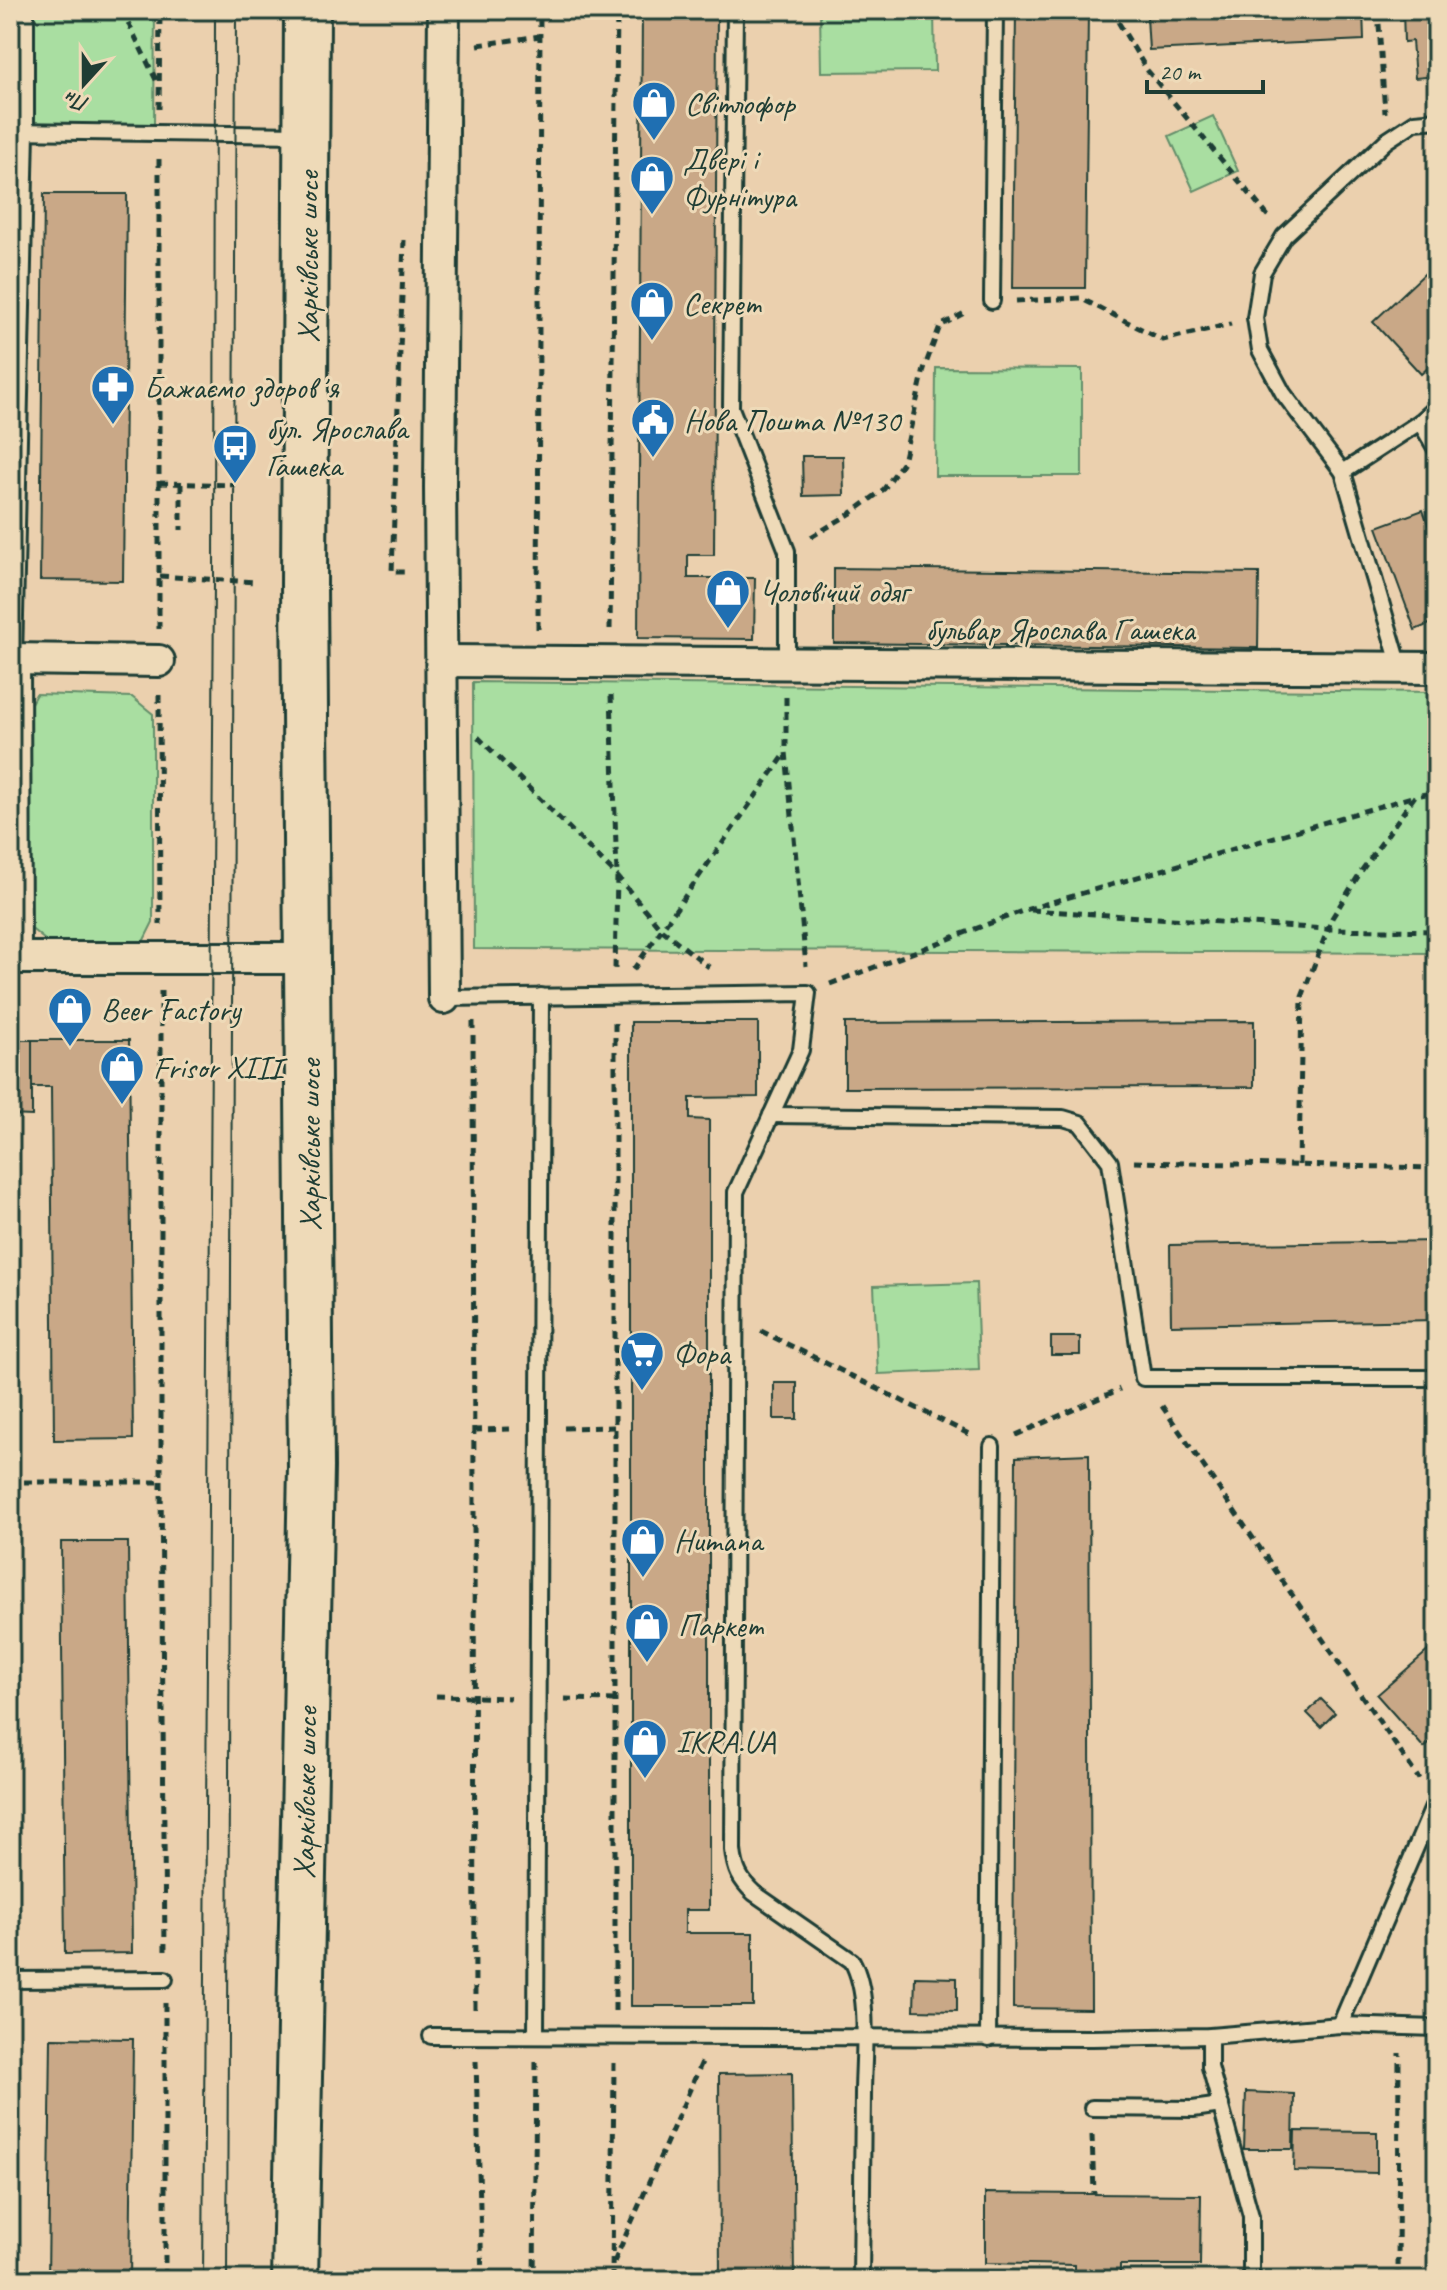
<svg xmlns="http://www.w3.org/2000/svg" width="1447" height="2290" viewBox="0 0 1447 2290" font-family="Caveat,sans-serif">
<rect width="100%" height="100%" fill="#ebd0ae"/>
<filter id="ink" filterUnits="userSpaceOnUse"><feTurbulence type="fractalNoise" baseFrequency=".0125" numOctaves="2"/><feDisplacementMap in="SourceGraphic" scale="16" xChannelSelector="R" yChannelSelector="G"/><feConvolveMatrix kernelMatrix="1 2 1 2 8 2 1 2 1" color-interpolation-filters="sRGB"/></filter>
<g filter="url(#ink)">
<!-- green -->
<g fill="#a9dea1" stroke="#648e6a" stroke-width="2">
<polygon points="34,10 155,10 154,124 34,124"/>
<polygon points="820,10 934,10 935,71 821,72"/>
<polygon points="1213,116 1238,171 1194,191 1169,136"/>
<polygon points="936,368 1082,369 1082,476 935,476"/>
<polygon points="473,682 1437,692 1437,953 474,949"/>
<polygon points="36,694 132,697 153,714 153,922 141,946 51,945 22,921 22,720"/>
<polygon points="976,1283 979,1370 878,1374 874,1286"/>
</g>
<!-- building -->
<g fill="#c9a887" stroke="#1f3d34" stroke-width="2">
<polygon points="642,10 717,10 714,555 688,555 688,578 755,578 754,639 638,638"/>
<polygon points="1016,10 1088,10 1085,288 1013,288"/>
<polygon points="1321,10 1363,10 1364,40 1149,50 1147,17"/>
<polygon points="1403,10 1437,10 1437,76 1415,78 1412,41 1404,42"/>
<polygon points="44,194 127,194 123,581 40,580"/>
<polygon points="1437,262 1437,360 1421,374 1373,322"/>
<polygon points="802,456 843,456 844,495 803,496"/>
<polygon points="1423,510 1437,549 1437,621 1415,630 1377,527"/>
<polygon points="834,568 1259,573 1258,648 834,643"/>
<polygon points="1254,1021 1254,1087 845,1088 845,1023"/>
<polygon points="631,1022 758,1022 758,1097 690,1098 690,1119 709,1120 709,1910 685,1910 685,1933 753,1933 753,2006 631,2006"/>
<polygon points="10,1040 32,1040 32,1116 10,1115"/>
<polygon points="32,1040 129,1040 133,1439 54,1440 51,1087 32,1087"/>
<polygon points="1437,1241 1437,1320 1171,1325 1170,1245"/>
<rect x="1051" y="1337" width="29" height="18"/>
<rect x="774" y="1383" width="23" height="36"/>
<polygon points="1089,1454 1091,2009 1013,2008 1016,1457"/>
<polygon points="61,1542 128,1542 132,1953 65,1954"/>
<polygon points="1437,1643 1437,1737 1424,1748 1377,1695"/>
<polygon points="1321,1699 1335,1713 1321,1727 1307,1713"/>
<polygon points="915,1977 957,1978 957,2011 914,2010"/>
<polygon points="51,2038 133,2039 130,2280 48,2280"/>
<polygon points="792,2073 794,2280 720,2280 719,2074"/>
<polygon points="1246,2092 1294,2094 1293,2149 1244,2149"/>
<polygon points="1295,2131 1377,2132 1377,2173 1294,2171"/>
<polygon points="985,2193 1201,2195 1200,2265 1120,2265 1120,2280 1075,2280 1075,2265 985,2263"/>
</g>
<g fill="none" stroke-linecap="round" stroke-linejoin="round">
<!-- service casing -->
<g stroke="#1f3d34" stroke-width="20">
<g id="service">
<polyline points="735,10 731,408 787,551 787,664"/>
<polyline points="1437,120 1415,122 1386,141 1284,236 1262,273 1255,318 1260,350 1283,393 1343,472 1420,422 1437,451"/>
<polyline points="10,131 302,135"/>
<polyline points="992,301 995,10"/>
<polyline points="1420,422 1437,407"/>
<polyline points="1343,472 1400,667"/>
<polyline points="14,659 26,131 26,10"/>
<path d="M444 998 808 993 801 1050 736 1192 733 1850C735 1870 740 1880 754 1893L852 1961C871 1995 863 2055 863 2095 862 2156 862 2218 861 2280"/>
<polyline points="771,1115 1063,1118 1080,1123 1110,1162 1143,1378 1437,1378"/>
<polyline points="10,1980 165,1979"/>
<polyline points="1340,2025 1437,1798"/>
<polyline points="431,2036 1092,2038 1210,2036 1340,2025 1437,2028"/>
<polyline points="536,2036 541,996"/>
<polyline points="1210,2036 1210,2067 1251,2216 1251,2280"/>
<polyline points="988,2039 992,1446"/>
<polyline points="1092,2108 1193,2109 1221,2105"/>
</g>
</g>
<!-- minor casing -->
<g stroke="#1f3d34" stroke-width="36">
<g id="minor">
<polyline points="10,659 159,661"/>
<polyline points="14,659 15,958"/>
<polyline points="442,661 1437,668"/>
<polyline points="10,958 308,958"/>
<polyline points="444,998 440,487 444,10"/>
</g>
</g>
<!-- primary casing -->
<g stroke="#1f3d34" stroke-width="50">
<polyline id="primary" points="295,2280 311,1467 304,585 307,10"/>
</g>
<!-- path -->
<g stroke="#1f3d34" stroke-width="5" stroke-dasharray="8 6" stroke-linecap="butt">
<polyline points="122,10 158,84"/>
<polyline points="1111,10 1147,70 1268,216"/>
<polyline points="1378,10 1385,113"/>
<polyline points="478,45 540,36"/>
<polyline points="159,109 160,10"/>
<polyline points="159,159 159,629"/>
<polyline points="404,240 392,572 405,572"/>
<polyline points="1016,301 1080,298 1163,340 1231,324"/>
<polyline points="160,483 235,485"/>
<polyline points="181,484 181,530"/>
<polyline points="811,537 853,512 884,489 903,462 924,369 940,326 968,311"/>
<polyline points="160,576 254,582"/>
<polyline points="538,629 540,10"/>
<polyline points="610,629 617,10"/>
<polyline points="159,695 160,925"/>
<polyline points="611,695 617,876 615,969"/>
<polyline points="786,697 786,752 806,966"/>
<polyline points="478,737 617,876 661,929 709,967"/>
<polyline points="1031,910 1328,929 1437,931"/>
<polyline points="633,970 786,753"/>
<polyline points="830,984 1025,910 1415,796"/>
<polyline points="161,991 161,1482 165,1953"/>
<polyline points="473,1021 475,2011"/>
<polyline points="615,1023 615,2013"/>
<polyline points="1134,1162 1437,1168"/>
<polyline points="1299,1165 1302,997 1332,918 1362,870 1415,796 1437,792"/>
<polyline points="761,1331 971,1435"/>
<polyline points="1162,1406 1419,1779"/>
<polyline points="564,1428 615,1427"/>
<polyline points="474,1430 514,1429"/>
<polyline points="1016,1435 1120,1389"/>
<polyline points="10,1482 161,1482"/>
<polyline points="436,1696 511,1698"/>
<polyline points="565,1699 614,1700"/>
<polyline points="165,2003 165,2280"/>
<polyline points="476,2061 482,2280"/>
<polyline points="1092,2135 1094,2193"/>
<polyline points="614,2262 702,2062"/>
<polyline points="534,2280 536,2061"/>
<polyline points="612,2280 614,2063"/>
<polyline points="1398,2280 1399,2053"/>
</g>
<!-- service -->
<use href="#service" stroke="#eedab8" stroke-width="14"/>
<!-- minor -->
<use href="#minor" stroke="#eedab8" stroke-width="30"/>
<!-- primary -->
<use href="#primary" stroke="#eedab8" stroke-width="44"/>
<!-- tram -->
<g stroke="#1f3d34" stroke-width="2">
<polyline points="203,2280 214,580 215,10"/>
<polyline points="227,2280 236,10"/>
</g>
</g>
</g>
<!-- icons -->
<defs>
<g id="shop-pin" transform="scale(2.3)"><path d="M0 17L-7.5 6A9.5 9.5 0 1 1 7.5 6Z" fill="#1f6fb2" stroke="#eedab8"/><path d="M-5-2.5h2.3a2.7 3.5 0 0 1 5.4 0H5L5.5 6h-11ZM-1.5-2.5h3a1.5 2.3 0 0 0-3 0Z" fill="#fff"/></g>
<g id="pharmacy-pin" transform="scale(2.3)"><path d="M0 17L-7.5 6A9.5 9.5 0 1 1 7.5 6Z" fill="#1f6fb2" stroke="#eedab8"/><path d="M-2-6h4v4h4v4h-4v4h-4v-4h-4v-4h4Z" fill="#fff"/></g>
<g id="civic-pin" transform="scale(2.3)"><path d="M0 17L-7.5 6A9.5 9.5 0 1 1 7.5 6Z" fill="#1f6fb2" stroke="#eedab8"/><path d="M-.6-6.5H3V-4.5H.6V-3L4-1V1h2V6H-6V1h2V-1L-.6-3ZM-1.2 2.5V6h2.4V2.5Z" fill="#fff"/></g>
<g id="bus-pin" transform="scale(2.3)"><path d="M0 17L-7.5 6A9.5 9.5 0 1 1 7.5 6Z" fill="#1f6fb2" stroke="#eedab8"/><path d="M-5-6H5V4H4V6H2V4H-2V6H-4V4H-5ZM-3.5-4V0h7V-4ZM-3.5 1.2v1.5H-2V1.2ZM2 1.2v1.5H3.5V1.2Z" fill="#fff"/></g>
<g id="supermarket-pin" transform="scale(2.3)"><path d="M0 17L-7.5 6A9.5 9.5 0 1 1 7.5 6Z" fill="#1f6fb2" stroke="#eedab8"/><path d="M-6-5.5h2.5l.6 2H6L4.5 2H-2.5L-4.4-4H-6ZM-1.5 3.2a1.3 1.3 0 1 0 .1 0ZM3 3.2a1.3 1.3 0 1 0 .1 0Z" fill="#fff"/></g>
</defs>
<g fill-rule="evenodd">
<use href="#shop-pin" x="654" y="103"/>
<use href="#shop-pin" x="652" y="177"/>
<use href="#shop-pin" x="652" y="303"/>
<use href="#pharmacy-pin" x="113" y="387"/>
<use href="#civic-pin" x="653" y="420"/>
<use href="#bus-pin" x="235" y="446"/>
<use href="#shop-pin" x="728" y="591"/>
<use href="#shop-pin" x="70" y="1009"/>
<use href="#shop-pin" x="122" y="1067"/>
<use href="#supermarket-pin" x="642" y="1353"/>
<use href="#shop-pin" x="643" y="1540"/>
<use href="#shop-pin" x="647" y="1625"/>
<use href="#shop-pin" x="645" y="1741"/>
</g>
<g text-anchor="middle" dominant-baseline="central" stroke-width="6" stroke-linejoin="round" paint-order="stroke">
<!-- poi labels -->
<g font-size="32" fill="#1f3d34" stroke="#eedab8" text-anchor="start">
<text x="685" y="103">Світлофор</text>
<text x="683" y="159">Двері і<tspan x="683" dy="37">Фурнітура</tspan></text>
<text x="683" y="303">Секрет</text>
<text x="144" y="387">Бажаємо здоровʼя</text>
<text x="684" y="420">Нова Пошта №130</text>
<text x="266" y="428">бул. Ярослава<tspan x="266" dy="37">Гашека</tspan></text>
<text x="759" y="591">Чоловічий одяг</text>
<text x="101" y="1009">Beer Factory</text>
<text x="153" y="1067">Frisor XIII</text>
<text x="673" y="1353">Фора</text>
<text x="674" y="1540">Humana</text>
<text x="678" y="1625">Паркет</text>
<text x="676" y="1741">ІКRA.UA</text>
</g>
<!-- street labels -->
<g font-size="32" fill="#1f3d34" stroke="#eedab8">
<text transform="translate(307 257) rotate(-90)">Харківське шосе</text>
<text x="1060" y="629">бульвар Ярослава Гашека</text>
<text transform="translate(309 1145) rotate(-90)">Харківське шосе</text>
<text transform="translate(305 1793) rotate(-89)">Харківське шосе</text>
</g>
</g>
<!-- margin -->
<rect width="1447" height="2290" fill="none" stroke="#eedab8" stroke-width="40"/>
<rect x="20" y="20" width="1407" height="2250" fill="none" stroke="#1f3d34" stroke-width="3" filter="url(#ink)"/>
<!-- north arrow -->
<g transform="translate(84 84) rotate(201)" stroke="#eedab8" stroke-width="6" paint-order="stroke">
<path d="M0-6L14 30L0 20L-14 30Z" fill="#1f3d34"/>
<text y="-12" font-size="22" font-weight="bold" text-anchor="middle" fill="#1f3d34">Пн</text>
</g>
<!-- scale -->
<path d="M1147 80v12h116v-12" fill="none" stroke="#1f3d34" stroke-width="4"/>
<text x="1159" y="80" font-size="24" fill="#1f3d34" stroke="#eedab8" stroke-width="6" paint-order="stroke">20 m</text>
</svg>
